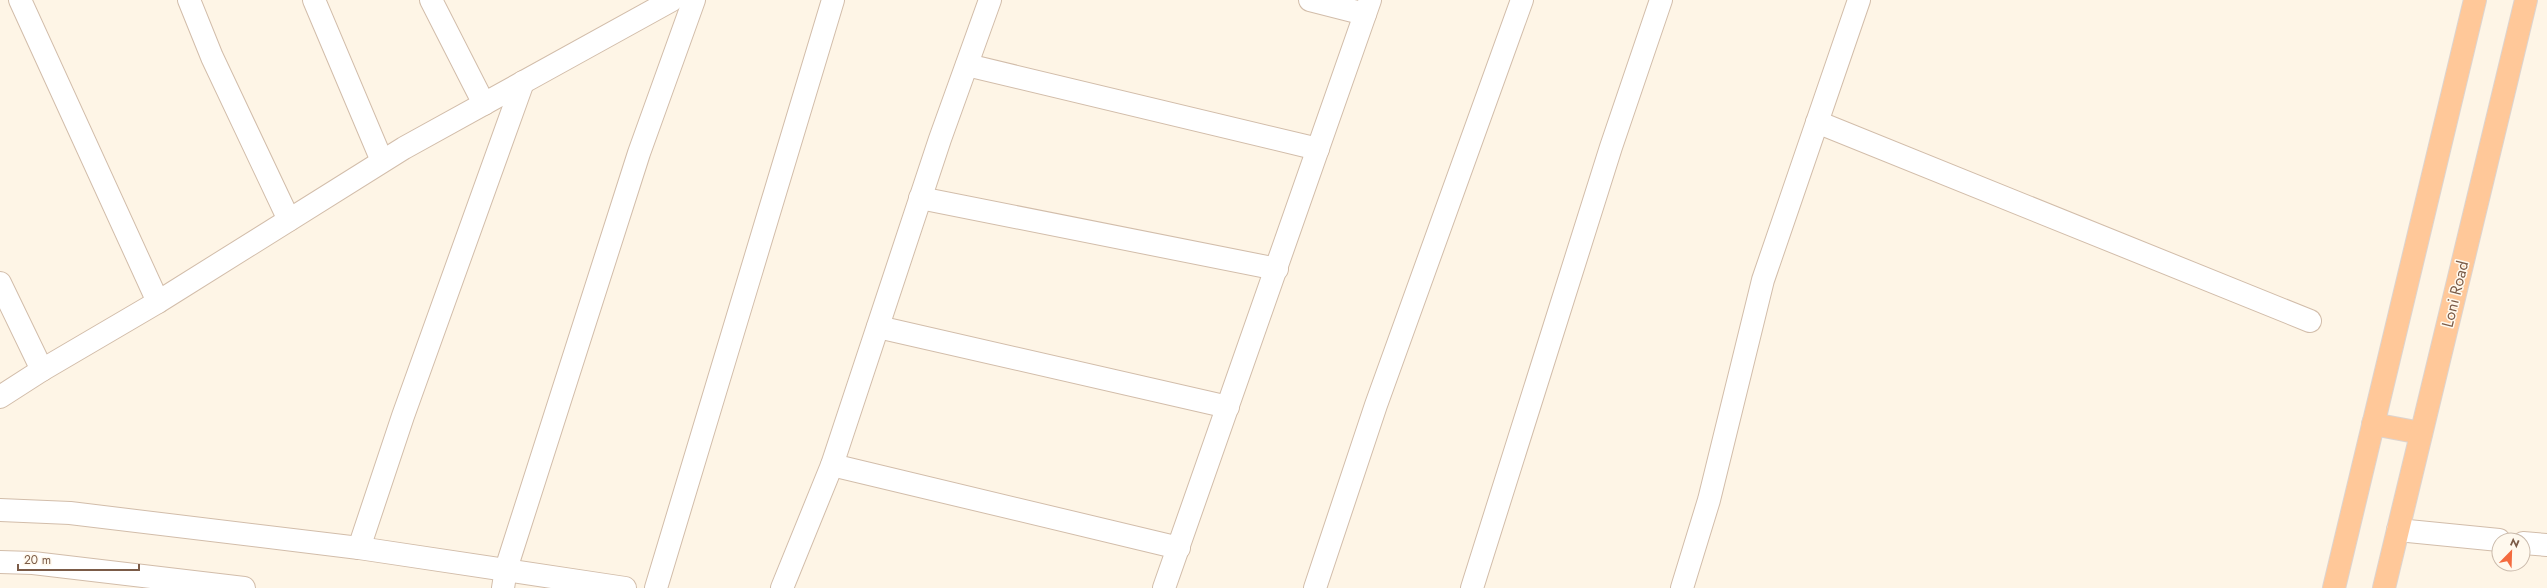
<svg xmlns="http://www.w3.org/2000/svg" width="2547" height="588" viewBox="0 0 2547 588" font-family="Jost,sans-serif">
<rect width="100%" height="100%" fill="#fef5e6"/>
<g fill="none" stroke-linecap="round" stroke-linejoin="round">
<!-- minor casing -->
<g stroke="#d2bdaa" stroke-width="24">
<g id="minor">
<polyline points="20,0 158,302"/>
<polyline points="189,0 212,57 289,220"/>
<polyline points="314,0 382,161"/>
<polyline points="431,0 484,104"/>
<polyline points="1310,0 1365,14"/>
<polyline points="967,65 1318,149"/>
<polyline points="1817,122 2310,321"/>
<polyline points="920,198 1277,269"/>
<polyline points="0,283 42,370"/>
<polyline points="878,327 1228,407"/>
<polyline points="0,397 42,370 158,302 404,148 672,0"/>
<polyline points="832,465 1179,548"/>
<polyline points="2398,530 2499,540"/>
<polyline points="2523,543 2547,545"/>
<polyline points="359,548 403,416 523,82"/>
<polyline points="503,588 506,569 639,153 694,0"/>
<polyline points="656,588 833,0"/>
<polyline points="782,588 832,465 940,139 990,0"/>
<polyline points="1164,588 1370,0"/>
<polyline points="1315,588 1376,405 1522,0"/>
<polyline points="1472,588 1611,147 1661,0"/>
<polyline points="1682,588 1709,500 1763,280 1859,0"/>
</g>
</g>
<!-- tertiary casing -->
<g stroke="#d2bdaa" stroke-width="24">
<g id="tertiary">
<polyline points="0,510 70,513 359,548 625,588"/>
<polyline points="0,562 33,563 244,588"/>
</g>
</g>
<!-- trunk casing -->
<g stroke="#ddd4cf" stroke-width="24">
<g id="trunk">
<polyline points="2373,424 2421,433"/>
<polyline points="2334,588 2475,0"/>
<polyline points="2384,588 2526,0"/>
</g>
</g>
<!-- minor -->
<use href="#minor" stroke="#fff" stroke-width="22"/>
<!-- tertiary -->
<use href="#tertiary" stroke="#fff" stroke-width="22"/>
<!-- trunk -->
<use href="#trunk" stroke="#ffc899" stroke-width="22"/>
</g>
<g text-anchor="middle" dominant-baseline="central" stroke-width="3" stroke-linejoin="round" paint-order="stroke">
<!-- street labels -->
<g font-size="16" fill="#7b5b47" stroke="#fff9ee">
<text transform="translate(2455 294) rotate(-76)">Loni Road</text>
</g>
</g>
<!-- north arrow -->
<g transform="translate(2511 552) rotate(23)"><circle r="19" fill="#fff9ee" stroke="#cabaab"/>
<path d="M0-3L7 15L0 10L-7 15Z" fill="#f46b3f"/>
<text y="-6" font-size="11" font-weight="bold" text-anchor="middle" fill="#7b5b47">N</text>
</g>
<!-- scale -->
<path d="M18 564v6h121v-6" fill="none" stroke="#7b5b47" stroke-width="2"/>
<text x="24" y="564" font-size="12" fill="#7b5b47" stroke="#fff9ee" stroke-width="3" paint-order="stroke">20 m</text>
</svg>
